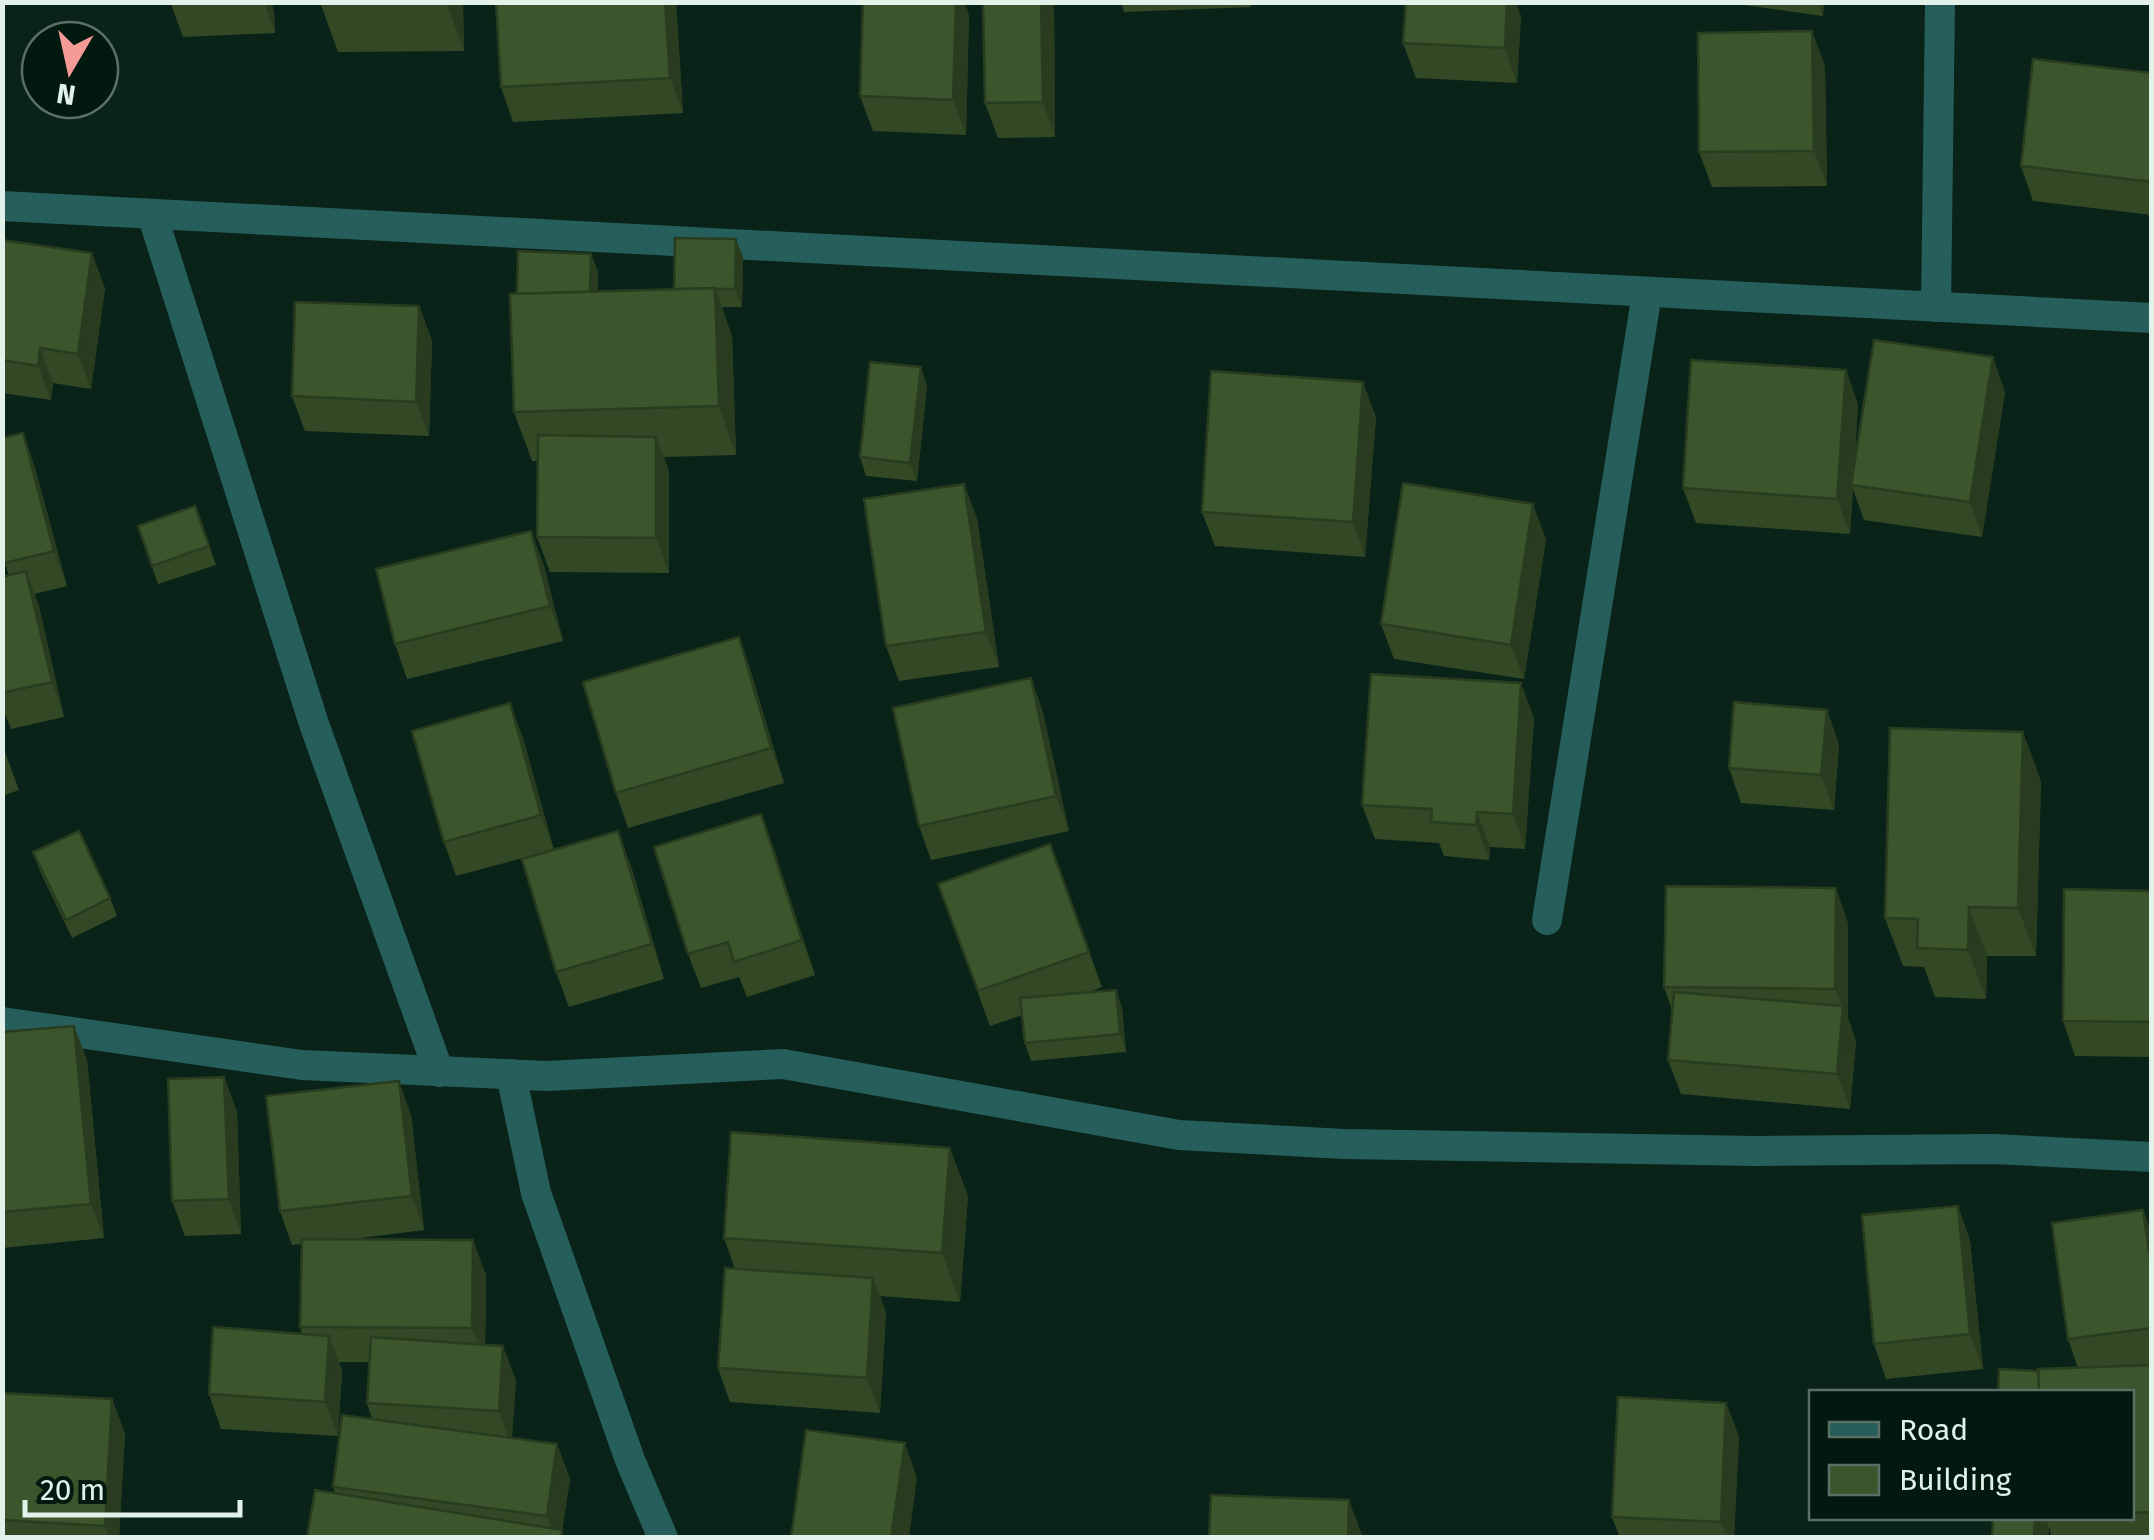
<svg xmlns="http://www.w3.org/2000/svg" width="2154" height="1540" viewBox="0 0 2154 1540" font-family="'Fira Sans',sans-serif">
<rect width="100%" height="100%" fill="#092318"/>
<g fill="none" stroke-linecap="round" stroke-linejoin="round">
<!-- minor -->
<g stroke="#265e5c" stroke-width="30">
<polyline points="2,206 2152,318"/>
<polyline points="152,214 314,724 439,1072"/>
<polyline points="1936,307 1940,2"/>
<polyline points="1547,920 1647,293"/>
<polyline points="2,1022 302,1065 547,1076 783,1064 1179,1135 1344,1144 1755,1151 1992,1149 2152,1157"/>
<polyline points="511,1074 536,1193 630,1460 663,1538"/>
</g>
</g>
<!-- wall -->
<g fill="#334926">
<polygon points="170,2 271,2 274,12 275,33 183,37"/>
<polygon points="320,2 463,2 464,51 338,52"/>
<polygon points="496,2 676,2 683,113 513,122 501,87"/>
<polygon points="983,2 1054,2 1055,137 998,138 985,103"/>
<polygon points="1121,2 1251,2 1251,7 1124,12"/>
<polygon points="1722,2 1824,2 1823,16"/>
<polygon points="969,15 966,135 873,131 860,96"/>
<polygon points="1521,16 1517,83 1416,78 1403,43"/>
<polygon points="1825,66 1827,186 1712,187 1699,152"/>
<polygon points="2152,73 2152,215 2033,201 2021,166"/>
<polygon points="2,240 105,288 91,389 53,383 51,400 2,393"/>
<polygon points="591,254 598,272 597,292 674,289 743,257 742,307 722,307 732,337 736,455 664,457 669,472 669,573 550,572 537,537 538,461 532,461 514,412 517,294"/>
<polygon points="419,306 432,341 429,436 305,431 292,396"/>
<polygon points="1846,370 1858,405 1854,467 2005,392 1982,537 1864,520 1853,489 1850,534 1696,523 1683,488"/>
<polygon points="927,386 917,481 866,476 860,457"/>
<polygon points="1376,417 1365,557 1215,546 1202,512"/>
<polygon points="23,433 35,468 67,586 34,594 39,606 64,717 11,729 2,706 2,577 9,575 2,556"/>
<polygon points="195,506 216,565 158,584 138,526"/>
<polygon points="977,518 999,667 899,681 886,646"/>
<polygon points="531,531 544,566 563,641 407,679 395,644"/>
<polygon points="1546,539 1524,679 1394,659 1381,624"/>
<polygon points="739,637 751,672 784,783 628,828 616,793"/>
<polygon points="1031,678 1043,713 1069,831 931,860 919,826"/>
<polygon points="1827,710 1839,745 1834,810 1741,803 1729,768"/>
<polygon points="1534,718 1525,849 1490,847 1489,860 1444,856 1439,843 1375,839 1362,805"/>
<polygon points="523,738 554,850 631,866 664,979 569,1007 556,972 541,853 456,876 444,842"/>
<polygon points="2,744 19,790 2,796"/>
<polygon points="2041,781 2036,956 1987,956 1986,999 1935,997 1924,967 1903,966 1885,918"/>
<polygon points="761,814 815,975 747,997 739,977 701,988 688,954"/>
<polygon points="1050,844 1102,987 1086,993 1116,990 1122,1008 1126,1052 1031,1061 1025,1043 1022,1015 990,1026 938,884"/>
<polygon points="33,852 110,898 117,916 72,938 40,871"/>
<polygon points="2152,891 2152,1057 2075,1056 2063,1021"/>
<polygon points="1848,923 1848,1018 1856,1041 1850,1109 1681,1094 1668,1060 1672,1010 1664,987"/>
<polygon points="2,1032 87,1060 104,1238 2,1248"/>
<polygon points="224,1077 237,1112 241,1234 185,1236 172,1201"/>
<polygon points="411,1115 424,1230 344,1240 486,1275 485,1344 516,1380 512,1438 557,1444 570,1479 562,1530 335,1493 333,1487 372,1419 367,1403 370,1362 339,1362 342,1371 338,1436 221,1429 209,1394 302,1334 300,1327 301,1244 292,1245 280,1211"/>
<polygon points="968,1196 960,1302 880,1296 886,1313 880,1413 730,1402 718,1368 735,1269 724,1238"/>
<polygon points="1958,1206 1970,1241 1983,1369 1886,1379 1874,1344"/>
<polygon points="2143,1210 2152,1234 2152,1538 2052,1538 2049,1527 2048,1538 1992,1538 1993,1518 2132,1518 2132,1392 2038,1371 2078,1368 2068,1339"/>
<polygon points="2,1393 112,1399 125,1434 119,1538 2,1538"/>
<polygon points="1726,1403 1739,1437 1734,1538 1620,1538 1612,1517"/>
</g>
<!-- shaded-wall -->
<g fill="#293c1f">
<polygon points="264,2 271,2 274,12 275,33"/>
<polygon points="446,2 463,2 464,51"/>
<polygon points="665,2 676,2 683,113 670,78"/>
<polygon points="956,2 965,2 969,15 966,135 953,100"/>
<polygon points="1041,2 1054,2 1055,137 1043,102"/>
<polygon points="1507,2 1516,2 1521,16 1517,83 1505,48"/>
<polygon points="1818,2 1824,2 1823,16"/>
<polygon points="1812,31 1825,66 1827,186 1814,151"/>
<polygon points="736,239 743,257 742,307 735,289"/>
<polygon points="92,253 105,288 91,389 78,354"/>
<polygon points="591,254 598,272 597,324 590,305"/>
<polygon points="715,288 732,337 736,455 719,406"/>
<polygon points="419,306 432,341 429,436 416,402"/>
<polygon points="40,348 53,383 51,400 38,366"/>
<polygon points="1993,357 2005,392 1982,537 1970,502"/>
<polygon points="921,367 927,386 917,481 910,463"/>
<polygon points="1846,370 1858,405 1853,485 1851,485 1853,489 1850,534 1837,499"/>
<polygon points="1363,382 1376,417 1365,557 1353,522"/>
<polygon points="23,433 35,468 67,586 54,551"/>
<polygon points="656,437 669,472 669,573 656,538"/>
<polygon points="964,484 977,518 999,667 986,632"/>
<polygon points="1533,504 1546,539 1524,679 1511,645"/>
<polygon points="531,531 544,566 563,641 550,606"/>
<polygon points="26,571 39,606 64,717 52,682"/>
<polygon points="739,637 751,672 784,783 771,748"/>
<polygon points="1031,678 1043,713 1069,831 1056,796"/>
<polygon points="1521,683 1534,718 1525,849 1513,814"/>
<polygon points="510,703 523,738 554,850 541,815"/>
<polygon points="1827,710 1839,745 1834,810 1821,775"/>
<polygon points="2023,732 2041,781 2036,956 2018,908"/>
<polygon points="1477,812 1490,847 1489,860 1476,825"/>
<polygon points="761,814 774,849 815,975 802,940"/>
<polygon points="618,831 631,866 664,979 652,944"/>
<polygon points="1836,888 1848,923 1848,1018 1856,1041 1850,1109 1837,1074 1843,1010 1835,989"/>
<polygon points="1969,907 1987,956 1986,999 1968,950"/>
<polygon points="1116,990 1122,1008 1126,1052 1120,1034"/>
<polygon points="74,1026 87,1060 104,1238 91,1204"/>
<polygon points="224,1077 237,1112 241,1234 229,1199"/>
<polygon points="399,1081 411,1115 424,1230 412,1196"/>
<polygon points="950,1148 968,1196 960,1302 942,1253"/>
<polygon points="1958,1206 1970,1241 1983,1369 1970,1334"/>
<polygon points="2143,1210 2152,1234 2152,1271"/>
<polygon points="473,1240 486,1275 485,1362 472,1328"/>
<polygon points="873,1278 886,1313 880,1413 867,1378"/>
<polygon points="329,1336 342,1371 338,1436 325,1402"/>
<polygon points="503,1346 516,1380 511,1446 499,1411"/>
<polygon points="112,1399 125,1434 119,1538 109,1538 105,1526"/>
<polygon points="1726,1403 1739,1437 1734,1538 1727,1538 1721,1522"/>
<polygon points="905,1443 917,1478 909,1538 891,1538"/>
<polygon points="557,1444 570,1479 561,1538 555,1538 547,1516"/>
<polygon points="1349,1500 1362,1535 1362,1538 1348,1538"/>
<polygon points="2035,1518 2045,1518 2049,1527 2048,1538 2034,1538"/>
</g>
<!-- building -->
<g fill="#3b552c" stroke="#293c1f" stroke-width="2.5">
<polygon points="320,2 403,2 320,4"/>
<polygon points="496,2 665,2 670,78 501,87"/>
<polygon points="863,2 956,2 953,100 860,96"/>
<polygon points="983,2 1041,2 1043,102 985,103"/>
<polygon points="1406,2 1507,2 1505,48 1403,43"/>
<polygon points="1812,31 1814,151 1699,152 1698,33"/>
<polygon points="2033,59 2152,73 2152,182 2021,166"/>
<polygon points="675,238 736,239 735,289 674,289"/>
<polygon points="2,240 92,253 78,354 40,348 38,366 2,360"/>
<polygon points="518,251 591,254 590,292 517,294"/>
<polygon points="715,288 719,406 514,412 510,294"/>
<polygon points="295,302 419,306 416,402 292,396"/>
<polygon points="1874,340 1993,357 1970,502 1851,485"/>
<polygon points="1691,360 1846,370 1837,499 1683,488"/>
<polygon points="870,362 921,367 910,463 860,457"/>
<polygon points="1211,371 1363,382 1353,522 1202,512"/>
<polygon points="23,433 54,551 5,563 2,556 2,438"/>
<polygon points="538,435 656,437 656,538 537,537"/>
<polygon points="1403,483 1533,504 1511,645 1381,624"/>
<polygon points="964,484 986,632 886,646 864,499"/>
<polygon points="195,506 209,546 152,566 138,526"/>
<polygon points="531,531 550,606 395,644 376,569"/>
<polygon points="26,571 52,682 2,693 2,577"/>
<polygon points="739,637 771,748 616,793 583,682"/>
<polygon points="1371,674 1521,683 1513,814 1477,812 1476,825 1431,822 1432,809 1362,805"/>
<polygon points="1031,678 1056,796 919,826 893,708"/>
<polygon points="1734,702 1827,710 1821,775 1729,768"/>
<polygon points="510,703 541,815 444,842 412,731"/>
<polygon points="1890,728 2023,732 2018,908 1969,907 1968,950 1917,948 1918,919 1885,918"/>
<polygon points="761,814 802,940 734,962 728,942 688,954 654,847"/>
<polygon points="79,831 110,898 66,920 33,852"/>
<polygon points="618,831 652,944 556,972 522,859"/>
<polygon points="1050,844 1089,952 978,991 938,884"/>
<polygon points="1666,886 1836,888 1835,989 1664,987"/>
<polygon points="2064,889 2152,891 2152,1022 2063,1021"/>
<polygon points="1116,990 1120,1034 1025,1043 1020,998"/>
<polygon points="1674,992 1843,1006 1837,1074 1668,1060"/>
<polygon points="74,1026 91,1204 2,1212 2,1032"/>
<polygon points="224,1077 229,1199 172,1201 168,1079"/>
<polygon points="399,1081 412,1196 280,1211 266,1096"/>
<polygon points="731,1132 950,1148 942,1253 724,1238"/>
<polygon points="1958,1206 1970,1334 1874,1344 1862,1215"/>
<polygon points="2143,1210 2152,1271 2152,1328 2068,1339 2052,1223"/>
<polygon points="302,1239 473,1240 472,1328 300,1327"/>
<polygon points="725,1268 873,1278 867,1378 718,1368"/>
<polygon points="213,1327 329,1336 325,1402 209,1394"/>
<polygon points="371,1337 503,1346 499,1411 367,1403"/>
<polygon points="2152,1365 2152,1512 2132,1513 2132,1392 2039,1392 2038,1369"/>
<polygon points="1999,1369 2038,1371 2039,1392 1998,1392"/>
<polygon points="2,1393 112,1399 105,1526 2,1520"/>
<polygon points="1618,1397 1726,1403 1721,1522 1612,1517"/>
<polygon points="342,1415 557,1444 547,1516 333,1487"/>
<polygon points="806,1430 905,1443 891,1538 791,1538"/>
<polygon points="315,1490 562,1530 561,1538 307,1538"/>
<polygon points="1211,1495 1349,1500 1348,1538 1209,1538"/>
<polygon points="1993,1518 2035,1518 2034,1538 1992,1538"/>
</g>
<!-- border -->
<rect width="2154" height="1540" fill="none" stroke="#e2f1e9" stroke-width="10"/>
<!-- legend -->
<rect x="1809" y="1390" width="325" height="130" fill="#01190f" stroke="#5b6f66" stroke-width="2.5"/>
<rect x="1829" y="1422" width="50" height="15" fill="#265e5c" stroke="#5b6f66" stroke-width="2.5"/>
<text x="1899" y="1440" font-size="30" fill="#e2f1e9">Road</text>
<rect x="1829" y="1465" width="50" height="30" fill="#3b552c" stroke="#5b6f66" stroke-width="2.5"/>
<text x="1899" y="1490" font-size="30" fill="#e2f1e9">Building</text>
<!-- north arrow -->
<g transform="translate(70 70) rotate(189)"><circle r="48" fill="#01190f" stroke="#5b6f66" stroke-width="2.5"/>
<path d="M0-8L18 38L0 25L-18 38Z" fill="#f59b97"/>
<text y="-15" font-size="28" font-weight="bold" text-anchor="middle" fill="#e2f1e9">N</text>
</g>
<!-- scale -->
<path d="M25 1500v15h215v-15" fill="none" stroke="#e2f1e9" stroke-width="5"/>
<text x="40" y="1500" font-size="30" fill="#e2f1e9" stroke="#01190f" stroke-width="8" paint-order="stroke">20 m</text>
</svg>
